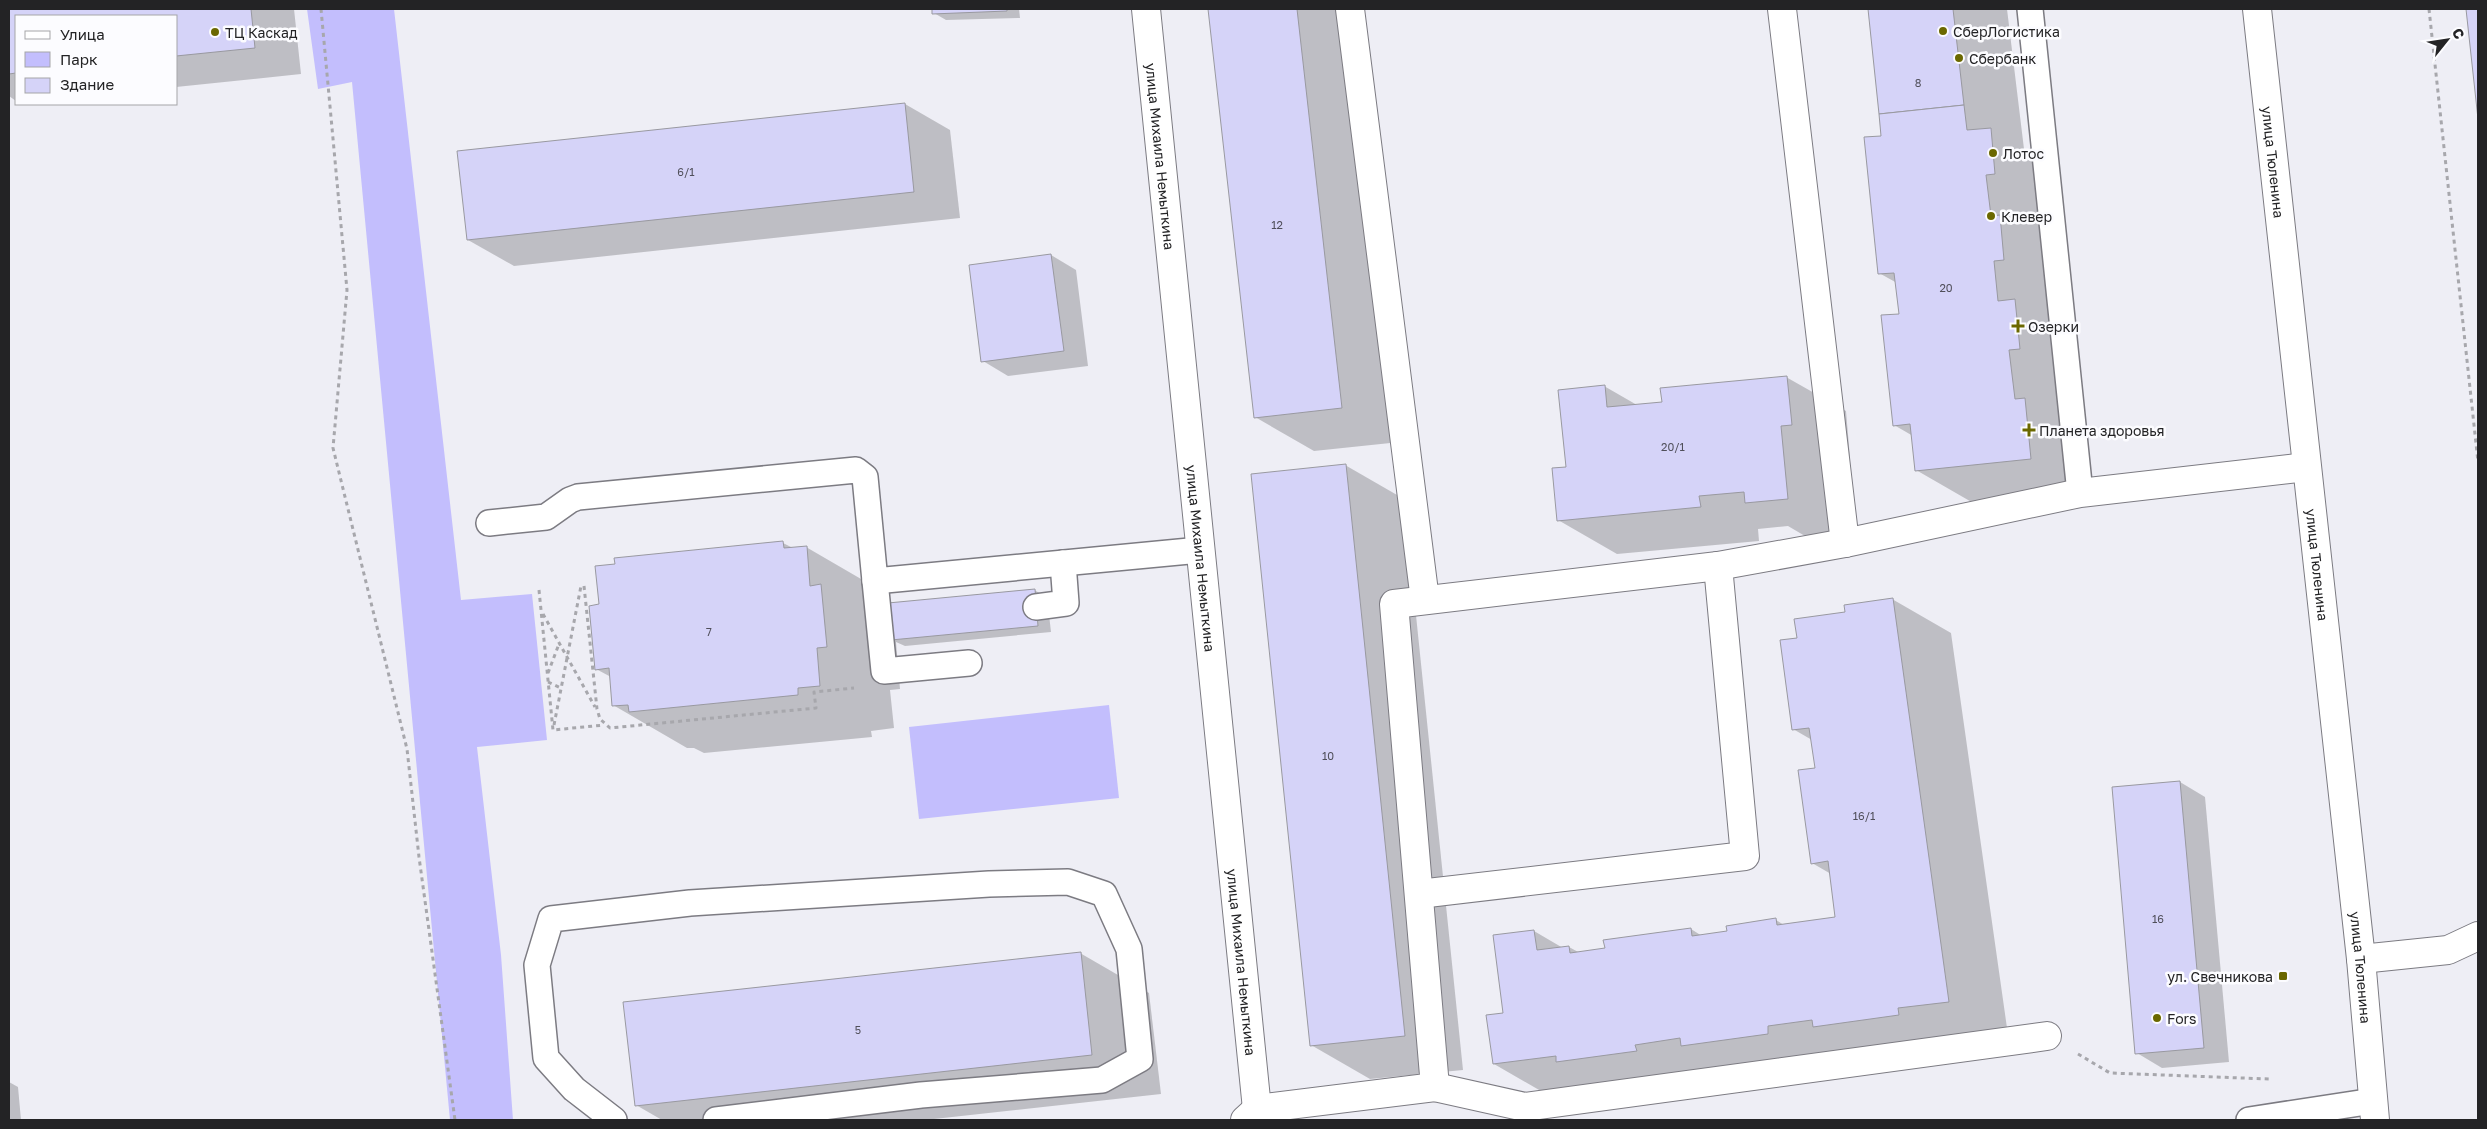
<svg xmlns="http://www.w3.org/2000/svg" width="2487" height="1129" viewBox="0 0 2487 1129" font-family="'Golos Text',sans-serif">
<rect width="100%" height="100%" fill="#eeeef5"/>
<!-- green -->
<g fill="#c3befd">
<polygon points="307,9 394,9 461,600 532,594 547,740 477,747 501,955 513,1120 450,1120 352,82 318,89"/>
<polygon points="1109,705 1119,798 919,819 909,727"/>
</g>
<!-- shadow -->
<g fill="#0003">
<polygon points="9,9 294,9 301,74 176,87 176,16 16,16 16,101 9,96"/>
<polygon points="934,9 1019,9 1020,18 946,20 934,13"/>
<polygon points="1210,9 1352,9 1400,442 1314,451 1255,417"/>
<polygon points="1870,9 2007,9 2024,149 2049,164 2090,492 1975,504 1916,470 1913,436 1894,425 1900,315 1897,283 1879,273 1883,137"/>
<polygon points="2467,9 2478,9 2478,107"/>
<polygon points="905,104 950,130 960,218 514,266 468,240"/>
<polygon points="1051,255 1076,270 1088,366 1008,376 983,361"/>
<polygon points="1786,377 1846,411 1850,458 1839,459 1847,532 1805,536 1788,526 1758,529 1759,541 1617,554 1558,520 1567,468 1604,386 1637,405 1663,403"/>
<polygon points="1345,465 1404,499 1463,1070 1370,1079 1311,1045"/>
<polygon points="783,543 793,548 806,547 880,590 883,621 1034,590 1047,597 1051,632 905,646 896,642 900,689 890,690 894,728 871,731 872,737 704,753 694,748 687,748 613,705 611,677 596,669 600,606"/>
<polygon points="1892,599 1951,633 2008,1035 1553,1098 1494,1064 1505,1014 1534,931 1563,948 1569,947 1580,953 1606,949 1691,929 1702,936 1728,933 1776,920 1784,925 1837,918 1831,874 1812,863 1816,769 1812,740 1793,729 1798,639 1846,613"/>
<polygon points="2180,782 2205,797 2229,1062 2162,1068 2137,1053"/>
<polygon points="1080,953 1149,993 1161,1094 925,1120 662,1120 636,1105"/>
<polygon points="9,1082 18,1087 21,1120 9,1120"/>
</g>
<!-- building -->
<g fill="#d5d3f8" stroke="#9999a0">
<polygon points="9,9 251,9 255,48 176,56 176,16 16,16 16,73 9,74"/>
<polygon points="932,9 1007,9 1007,11 932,14"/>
<polygon points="1208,9 1297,9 1342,408 1254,418"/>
<polygon points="1868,9 1953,9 1964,105 1879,114"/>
<polygon points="2466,9 2478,9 2478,119"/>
<polygon points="905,103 914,192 467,240 457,151"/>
<polygon points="1964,105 1967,130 1991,128 1995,174 1986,175 1991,216 2000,215 2004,260 1994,261 1998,301 2015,299 2020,349 2009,350 2015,399 2025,398 2031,459 1915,471 1910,424 1893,426 1881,315 1899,314 1894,273 1878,274 1864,137 1881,136 1879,114"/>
<polygon points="1051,254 1064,351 981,362 969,265"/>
<polygon points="1787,376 1792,425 1781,426 1788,499 1745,503 1744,492 1699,496 1701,507 1557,521 1552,468 1566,467 1558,390 1605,385 1607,407 1662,402 1660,388"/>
<polygon points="1346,464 1405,1036 1310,1046 1251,474"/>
<polygon points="783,541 784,548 807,546 810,586 821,584 827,647 817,648 820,686 798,688 798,695 629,712 628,705 612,706 609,668 595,670 589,606 599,604 595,566 615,564 614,558"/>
<polygon points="1035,589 1038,626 891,640 888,603"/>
<polygon points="1893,598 1949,1002 1898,1008 1899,1015 1813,1027 1812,1020 1768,1026 1768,1034 1681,1046 1680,1038 1635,1045 1637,1051 1556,1062 1556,1056 1493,1064 1486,1015 1503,1013 1493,935 1534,930 1537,950 1569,946 1570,953 1605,948 1603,940 1691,928 1692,936 1727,931 1726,926 1776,918 1777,925 1835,917 1828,861 1811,864 1798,770 1815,768 1809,728 1792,730 1780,640 1797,638 1794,619 1845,612 1844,605"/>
<polygon points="2180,781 2204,1048 2135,1054 2112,787"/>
<polygon points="1081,952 1092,1055 635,1106 623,1002"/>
</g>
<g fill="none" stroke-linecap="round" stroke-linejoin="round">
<!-- service casing -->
<g stroke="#7c7b82" stroke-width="28">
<g id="service">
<polyline points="2030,9 2080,493"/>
<polyline points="489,523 546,517 570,500 578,497 856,470 865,477 875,581 1200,550"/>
<polyline points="875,581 884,671 969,663"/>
<polyline points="1036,607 1066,603 1063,563"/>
<polyline points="614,1120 574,1089 546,1058 537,965 551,919 690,903 989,884 1068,882 1104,894 1129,949 1140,1059 1102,1080 921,1095 716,1120"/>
<polyline points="2249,1120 2373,1101"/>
</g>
</g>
<!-- minor casing -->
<g stroke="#7c7b82" stroke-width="30">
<g id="minor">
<path id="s1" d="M1146 9 1257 1109"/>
<polyline points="1350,9 1425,600"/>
<polyline points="1782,9 1845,543"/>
<polyline points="1419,894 1745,856 1718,566"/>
<polyline points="2361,959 2448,950 2478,936"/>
<polyline points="1435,1087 1525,1107 2047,1036"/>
<polyline points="1245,1120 1257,1109 1435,1087 1394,604 1718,566 1845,543 2080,493 2306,467"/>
</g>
</g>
<!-- tertiary casing -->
<g stroke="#7c7b82" stroke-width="30">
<g id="tertiary">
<path id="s2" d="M2257 9 2361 959 2375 1120"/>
</g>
</g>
<!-- path -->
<g stroke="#a7a7ac" stroke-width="3" stroke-dasharray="4 4" stroke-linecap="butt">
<polyline points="321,9 347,290 333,448 407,749 419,857 455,1120"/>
<polyline points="2429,9 2478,462"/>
<polyline points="584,586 597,709 600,719 610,728 816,708 814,692 854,688"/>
<polyline points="539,590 553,730 604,725"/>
<polyline points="543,614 595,707"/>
<polyline points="548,673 559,644"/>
<polyline points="548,682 561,688"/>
<polyline points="554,725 581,586"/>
<polyline points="2078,1054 2110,1073 2269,1079"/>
</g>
<!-- service -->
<use href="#service" stroke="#fff" stroke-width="25"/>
<!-- minor -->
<use href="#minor" stroke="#fff" stroke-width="28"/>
<!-- tertiary -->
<use href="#tertiary" stroke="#fff" stroke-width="28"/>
</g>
<!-- markers -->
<g fill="#6b6800" stroke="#fcfcff" stroke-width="2">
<circle cx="1943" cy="31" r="5"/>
<circle cx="215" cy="32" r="5"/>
<circle cx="1959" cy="58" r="5"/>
<circle cx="1993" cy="153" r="5"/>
<circle cx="1991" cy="216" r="5"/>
<path d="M2015.5 318.5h5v5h5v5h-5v5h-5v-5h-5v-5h5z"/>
<path d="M2026.5 422.5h5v5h5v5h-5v5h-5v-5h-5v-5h5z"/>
<rect x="2278" y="971" width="10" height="10" rx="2.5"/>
<circle cx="2157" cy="1018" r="5"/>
</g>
<g text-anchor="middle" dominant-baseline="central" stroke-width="5" stroke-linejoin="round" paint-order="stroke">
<!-- number labels -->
<g font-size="11" fill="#504f5a">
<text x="1918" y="82">8</text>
<text x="686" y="171">6/1</text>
<text x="1277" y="224">12</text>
<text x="1946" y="287">20</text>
<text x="1673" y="446">20/1</text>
<text x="709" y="631">7</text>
<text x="1328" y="755">10</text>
<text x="1864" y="815">16/1</text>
<text x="2158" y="918">16</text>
<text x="858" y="1029">5</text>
</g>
<!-- poi labels -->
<g font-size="14" fill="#232325" stroke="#fcfcff" text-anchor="start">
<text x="1953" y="31">СберЛогистика</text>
<text x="225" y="32">ТЦ Каскад</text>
<text x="1969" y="58">Сбербанк</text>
<text x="2003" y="153">Лотос</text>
<text x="2001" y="216">Клевер</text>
<text x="2028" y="326">Озерки</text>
<text x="2039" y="430">Планета здоровья</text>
<text x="2273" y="976" text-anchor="end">ул. Свечникова</text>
<text x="2167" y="1018">Fors</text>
</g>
<!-- street labels -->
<g font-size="14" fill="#232325" stroke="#fcfcff">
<text stroke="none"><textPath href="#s1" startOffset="148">улица Михаила Немыткина</textPath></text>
<text stroke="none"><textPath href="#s2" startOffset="154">улица Тюленина</textPath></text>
<text stroke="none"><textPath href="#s1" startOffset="552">улица Михаила Немыткина</textPath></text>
<text stroke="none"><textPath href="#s2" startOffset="559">улица Тюленина</textPath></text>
<text stroke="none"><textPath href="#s1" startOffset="958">улица Михаила Немыткина</textPath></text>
<text stroke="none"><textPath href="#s2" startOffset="964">улица Тюленина</textPath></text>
</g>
</g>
<!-- border -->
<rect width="2487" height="1129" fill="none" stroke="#232325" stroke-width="20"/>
<!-- legend -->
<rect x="15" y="15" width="162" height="90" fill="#fcfcff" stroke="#a5a5a8"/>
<rect x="25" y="31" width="25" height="8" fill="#ffffff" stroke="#a5a5a8"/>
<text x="60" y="40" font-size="15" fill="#232325">Улица</text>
<rect x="25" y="52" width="25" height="15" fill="#c3befd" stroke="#a5a5a8"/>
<text x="60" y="65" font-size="15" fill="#232325">Парк</text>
<rect x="25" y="78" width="25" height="15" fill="#d5d3f8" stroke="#a5a5a8"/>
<text x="60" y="90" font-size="15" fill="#232325">Здание</text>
<!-- north arrow -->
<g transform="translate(2447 40) rotate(60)" stroke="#fcfcff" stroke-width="4" paint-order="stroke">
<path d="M0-4L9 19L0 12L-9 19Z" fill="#232325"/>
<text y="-8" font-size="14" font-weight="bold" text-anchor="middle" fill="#232325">С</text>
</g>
</svg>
